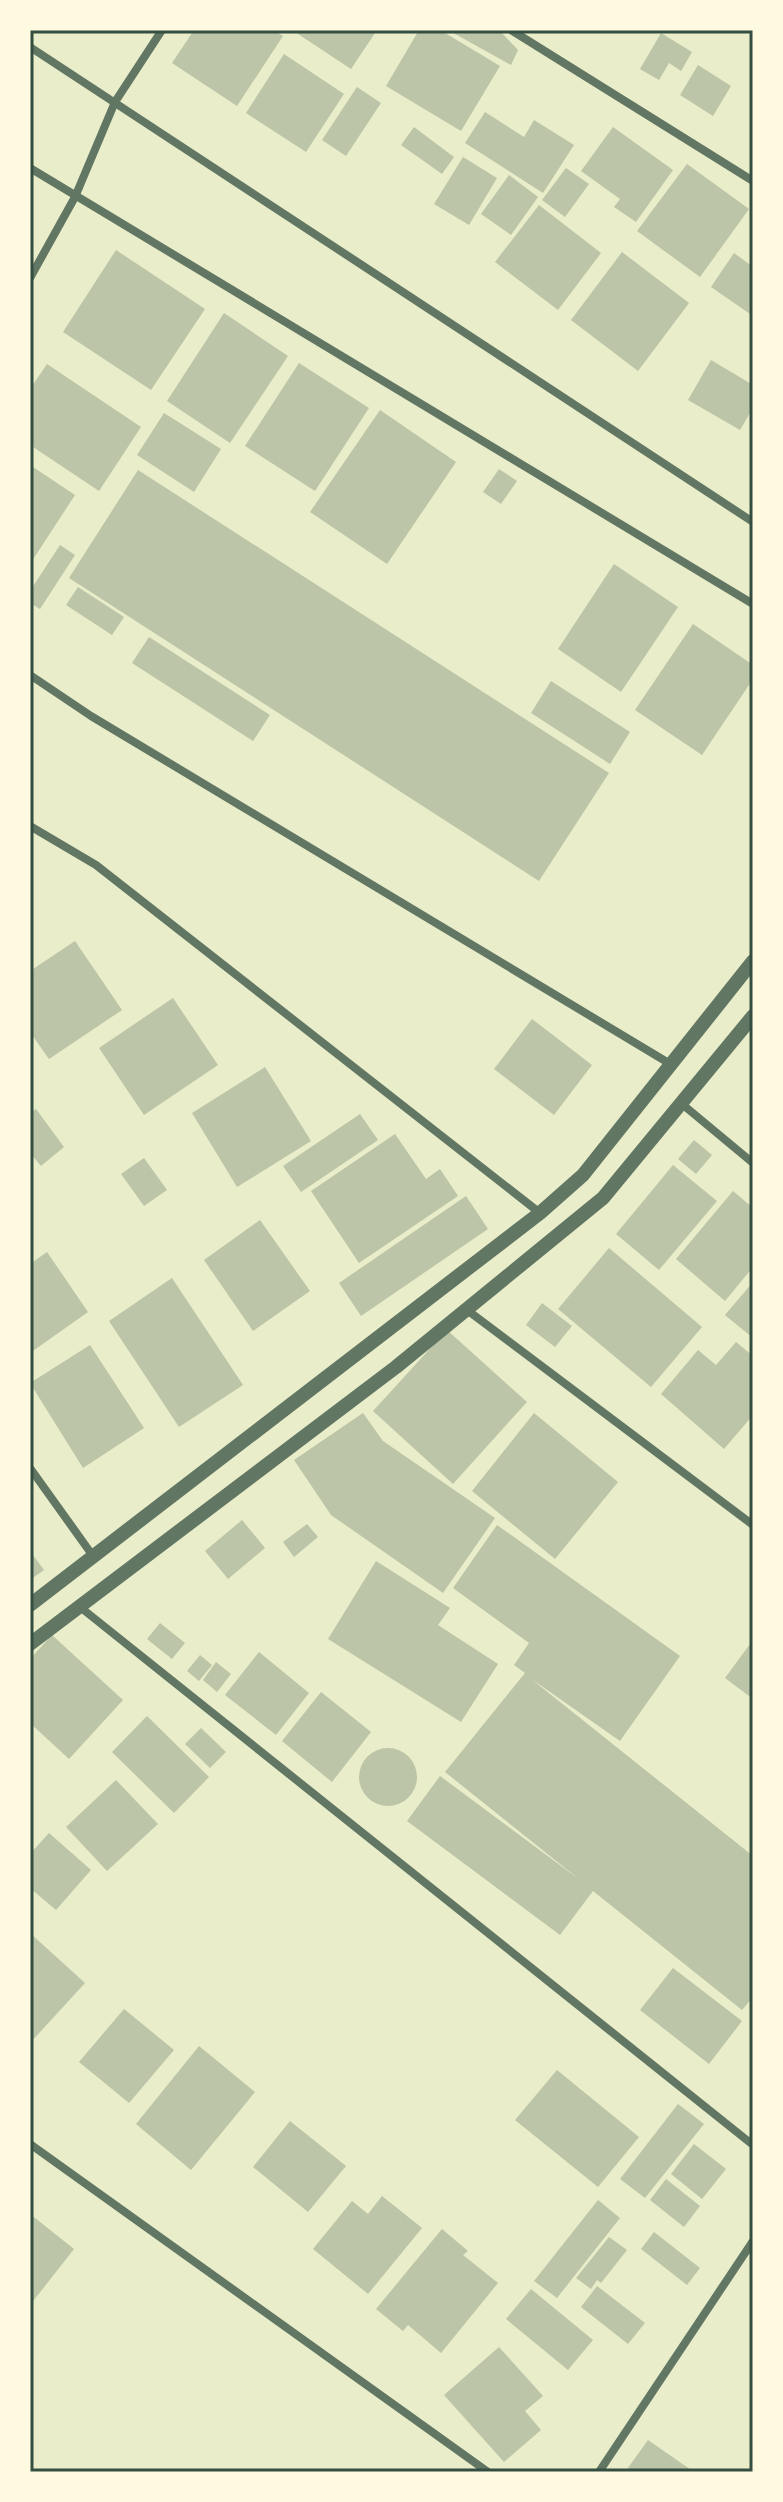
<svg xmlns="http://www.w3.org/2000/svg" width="783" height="2502" viewBox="0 0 783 2502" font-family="'Work Sans',sans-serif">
<rect width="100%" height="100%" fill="#e9edc9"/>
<!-- building -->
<g fill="#bcc5a7">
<polygon points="194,30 273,30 283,36 237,106 172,63"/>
<polygon points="292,30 377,30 351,69"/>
<polygon points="419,30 440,30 500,66 461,131 386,86"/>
<polygon points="448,30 499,30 518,50 511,65"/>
<polygon points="661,33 692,52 681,71 669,63 659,80 640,69"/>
<polygon points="284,54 344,94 306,152 246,113"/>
<polygon points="698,65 731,86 713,116 680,95"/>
<polygon points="357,87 381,103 346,156 322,140"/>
<polygon points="485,112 524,137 534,120 574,145 543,193 465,143"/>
<polygon points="414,127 454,157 442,174 401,145"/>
<polygon points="613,127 673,170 636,222 614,207 620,199 581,171"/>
<polygon points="463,157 497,178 469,225 434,204"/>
<polygon points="687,164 749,209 700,277 637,231"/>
<polygon points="566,168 589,184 565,217 542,200"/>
<polygon points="509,175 538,197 511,235 481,214"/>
<polygon points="539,205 601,253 558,310 495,262"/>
<polygon points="116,250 205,309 151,390 63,332"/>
<polygon points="622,252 689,303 638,371 571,320"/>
<polygon points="734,253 753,267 753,316 711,287"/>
<polygon points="224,313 288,356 230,443 167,401"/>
<polygon points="711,360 753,385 753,408 740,430 688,400"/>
<polygon points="299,363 369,408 315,491 245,446"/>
<polygon points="47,364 141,427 99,491 30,445 30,389"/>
<polygon points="380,410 456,462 387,564 310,512"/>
<polygon points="164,413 221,449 194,492 137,455"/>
<polygon points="30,465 75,495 30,564"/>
<polygon points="499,469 517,481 501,504 483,492"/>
<polygon points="138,470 609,773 539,881 69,578"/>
<polygon points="60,545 75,555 40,609 30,603 30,591"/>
<polygon points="614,564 678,607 621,692 558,649"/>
<polygon points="78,587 124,617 112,635 66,605"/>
<polygon points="693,624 753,665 753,679 702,755 635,710"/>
<polygon points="149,637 270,715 253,741 132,663"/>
<polygon points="551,681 630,732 610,764 531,713"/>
<polygon points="75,941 122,1010 49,1059 30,1032 30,971"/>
<polygon points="173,998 218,1065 144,1115 99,1048"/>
<polygon points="532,1019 592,1065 554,1115 494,1069"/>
<polygon points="265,1067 311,1141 237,1187 192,1113"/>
<polygon points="36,1109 64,1147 41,1166 30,1153 30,1113"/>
<polygon points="360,1114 378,1140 301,1192 283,1166"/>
<polygon points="395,1134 426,1179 440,1169 458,1196 359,1263 311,1191"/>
<polygon points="694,1140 712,1155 696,1174 678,1159"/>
<polygon points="144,1158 167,1190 144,1206 121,1174"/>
<polygon points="673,1165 717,1201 659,1270 616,1234"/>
<polygon points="733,1191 753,1208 753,1267 725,1301 676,1259"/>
<polygon points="466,1196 488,1229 361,1316 339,1283"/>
<polygon points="260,1220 310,1291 253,1331 204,1260"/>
<polygon points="609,1248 702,1327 651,1387 558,1309"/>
<polygon points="47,1252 88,1312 30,1353 30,1264"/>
<polygon points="172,1278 243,1385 179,1427 109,1321"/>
<polygon points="753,1282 753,1338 725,1315"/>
<polygon points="542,1303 572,1326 555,1347 526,1325"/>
<polygon points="447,1330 527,1402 453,1484 373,1411"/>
<polygon points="736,1342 753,1356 753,1415 724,1449 661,1394 698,1350 716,1365"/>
<polygon points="90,1345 144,1428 83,1468 30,1383"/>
<polygon points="363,1413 383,1441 495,1518 443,1593 331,1515 294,1460"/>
<polygon points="534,1413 618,1482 555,1559 472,1491"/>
<polygon points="242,1520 265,1548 228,1579 205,1551"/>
<polygon points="307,1524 318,1537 294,1557 283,1542"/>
<polygon points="497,1525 680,1656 620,1741 530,1678 753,1856 753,1997 742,2010 593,1891 560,1935 407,1821 440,1776 580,1880 445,1772 525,1673 514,1665 529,1643 453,1588"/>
<polygon points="30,1551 44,1570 30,1580"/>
<polygon points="376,1561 450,1608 438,1625 498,1664 461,1722 328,1639"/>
<polygon points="160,1623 185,1643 172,1659 147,1639"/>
<polygon points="52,1635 123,1700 69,1759 30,1723 30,1659"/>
<polygon points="753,1640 753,1699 725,1678"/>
<polygon points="259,1652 309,1693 276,1735 225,1695"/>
<polygon points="200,1655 212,1665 199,1681 187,1671"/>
<polygon points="216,1662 231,1674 217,1692 203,1680"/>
<polygon points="321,1692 371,1732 332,1782 282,1741"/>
<polygon points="147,1716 209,1777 174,1813 112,1752"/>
<polygon points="201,1728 226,1752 210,1768 185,1744"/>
<circle cx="388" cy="1777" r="29"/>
<polygon points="116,1780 158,1824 107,1871 66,1827"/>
<polygon points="49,1833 91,1870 56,1910 30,1888 30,1854"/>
<polygon points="30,1933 85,1983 30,2043"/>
<polygon points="673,1968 742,2021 709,2064 640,2010"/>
<polygon points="124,2009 174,2050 129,2103 79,2062"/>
<polygon points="199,2046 255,2092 191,2170 136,2124"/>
<polygon points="557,2070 639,2137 598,2187 515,2120"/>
<polygon points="678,2104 704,2124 645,2198 620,2179"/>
<polygon points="290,2121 346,2166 308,2212 253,2167"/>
<polygon points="694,2144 726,2169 702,2199 671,2174"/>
<polygon points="666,2179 700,2206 684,2227 650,2200"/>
<polygon points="382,2196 422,2228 368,2294 313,2249 352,2201 368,2214"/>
<polygon points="598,2200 620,2218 557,2298 534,2281"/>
<polygon points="30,2214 74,2249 30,2305"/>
<polygon points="442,2229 468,2251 463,2255 498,2283 441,2353 408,2325 403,2331 376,2309"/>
<polygon points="654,2232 700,2268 687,2285 641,2249"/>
<polygon points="609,2237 627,2250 601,2283 597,2280 591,2289 576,2278"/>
<polygon points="597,2286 645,2323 628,2344 581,2307"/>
<polygon points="531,2289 593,2340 568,2370 506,2319"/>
<polygon points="499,2347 543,2396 525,2411 541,2430 504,2462 444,2395"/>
<polygon points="648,2440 694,2472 625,2472"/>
</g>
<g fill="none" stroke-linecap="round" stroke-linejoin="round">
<!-- minor -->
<g stroke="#617663" stroke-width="8">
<polyline points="511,30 753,181"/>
<polyline points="30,47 753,522"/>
<polyline points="30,168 753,604"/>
<polyline points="30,278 75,197 115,102 162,30"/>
<polyline points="30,675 91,716 672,1065"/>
<polyline points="30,826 96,865 540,1213"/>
<polyline points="682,1104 753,1163"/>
<polyline points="467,1310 753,1525"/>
<polyline points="30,1468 93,1556"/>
<polyline points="80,1607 753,2145"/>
<polyline points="30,2144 488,2472"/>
<polyline points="599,2472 753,2241"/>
</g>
<!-- tertiary -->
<g stroke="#617663" stroke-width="14">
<polyline points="30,1605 540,1213 583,1175 753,961"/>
<polyline points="30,1644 396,1367 603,1198 753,1016"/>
</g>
</g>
<!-- border -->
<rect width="783" height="2502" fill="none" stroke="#fefae0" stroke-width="64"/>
<rect x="32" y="32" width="719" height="2438" fill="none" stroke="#344e41" stroke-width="3"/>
</svg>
